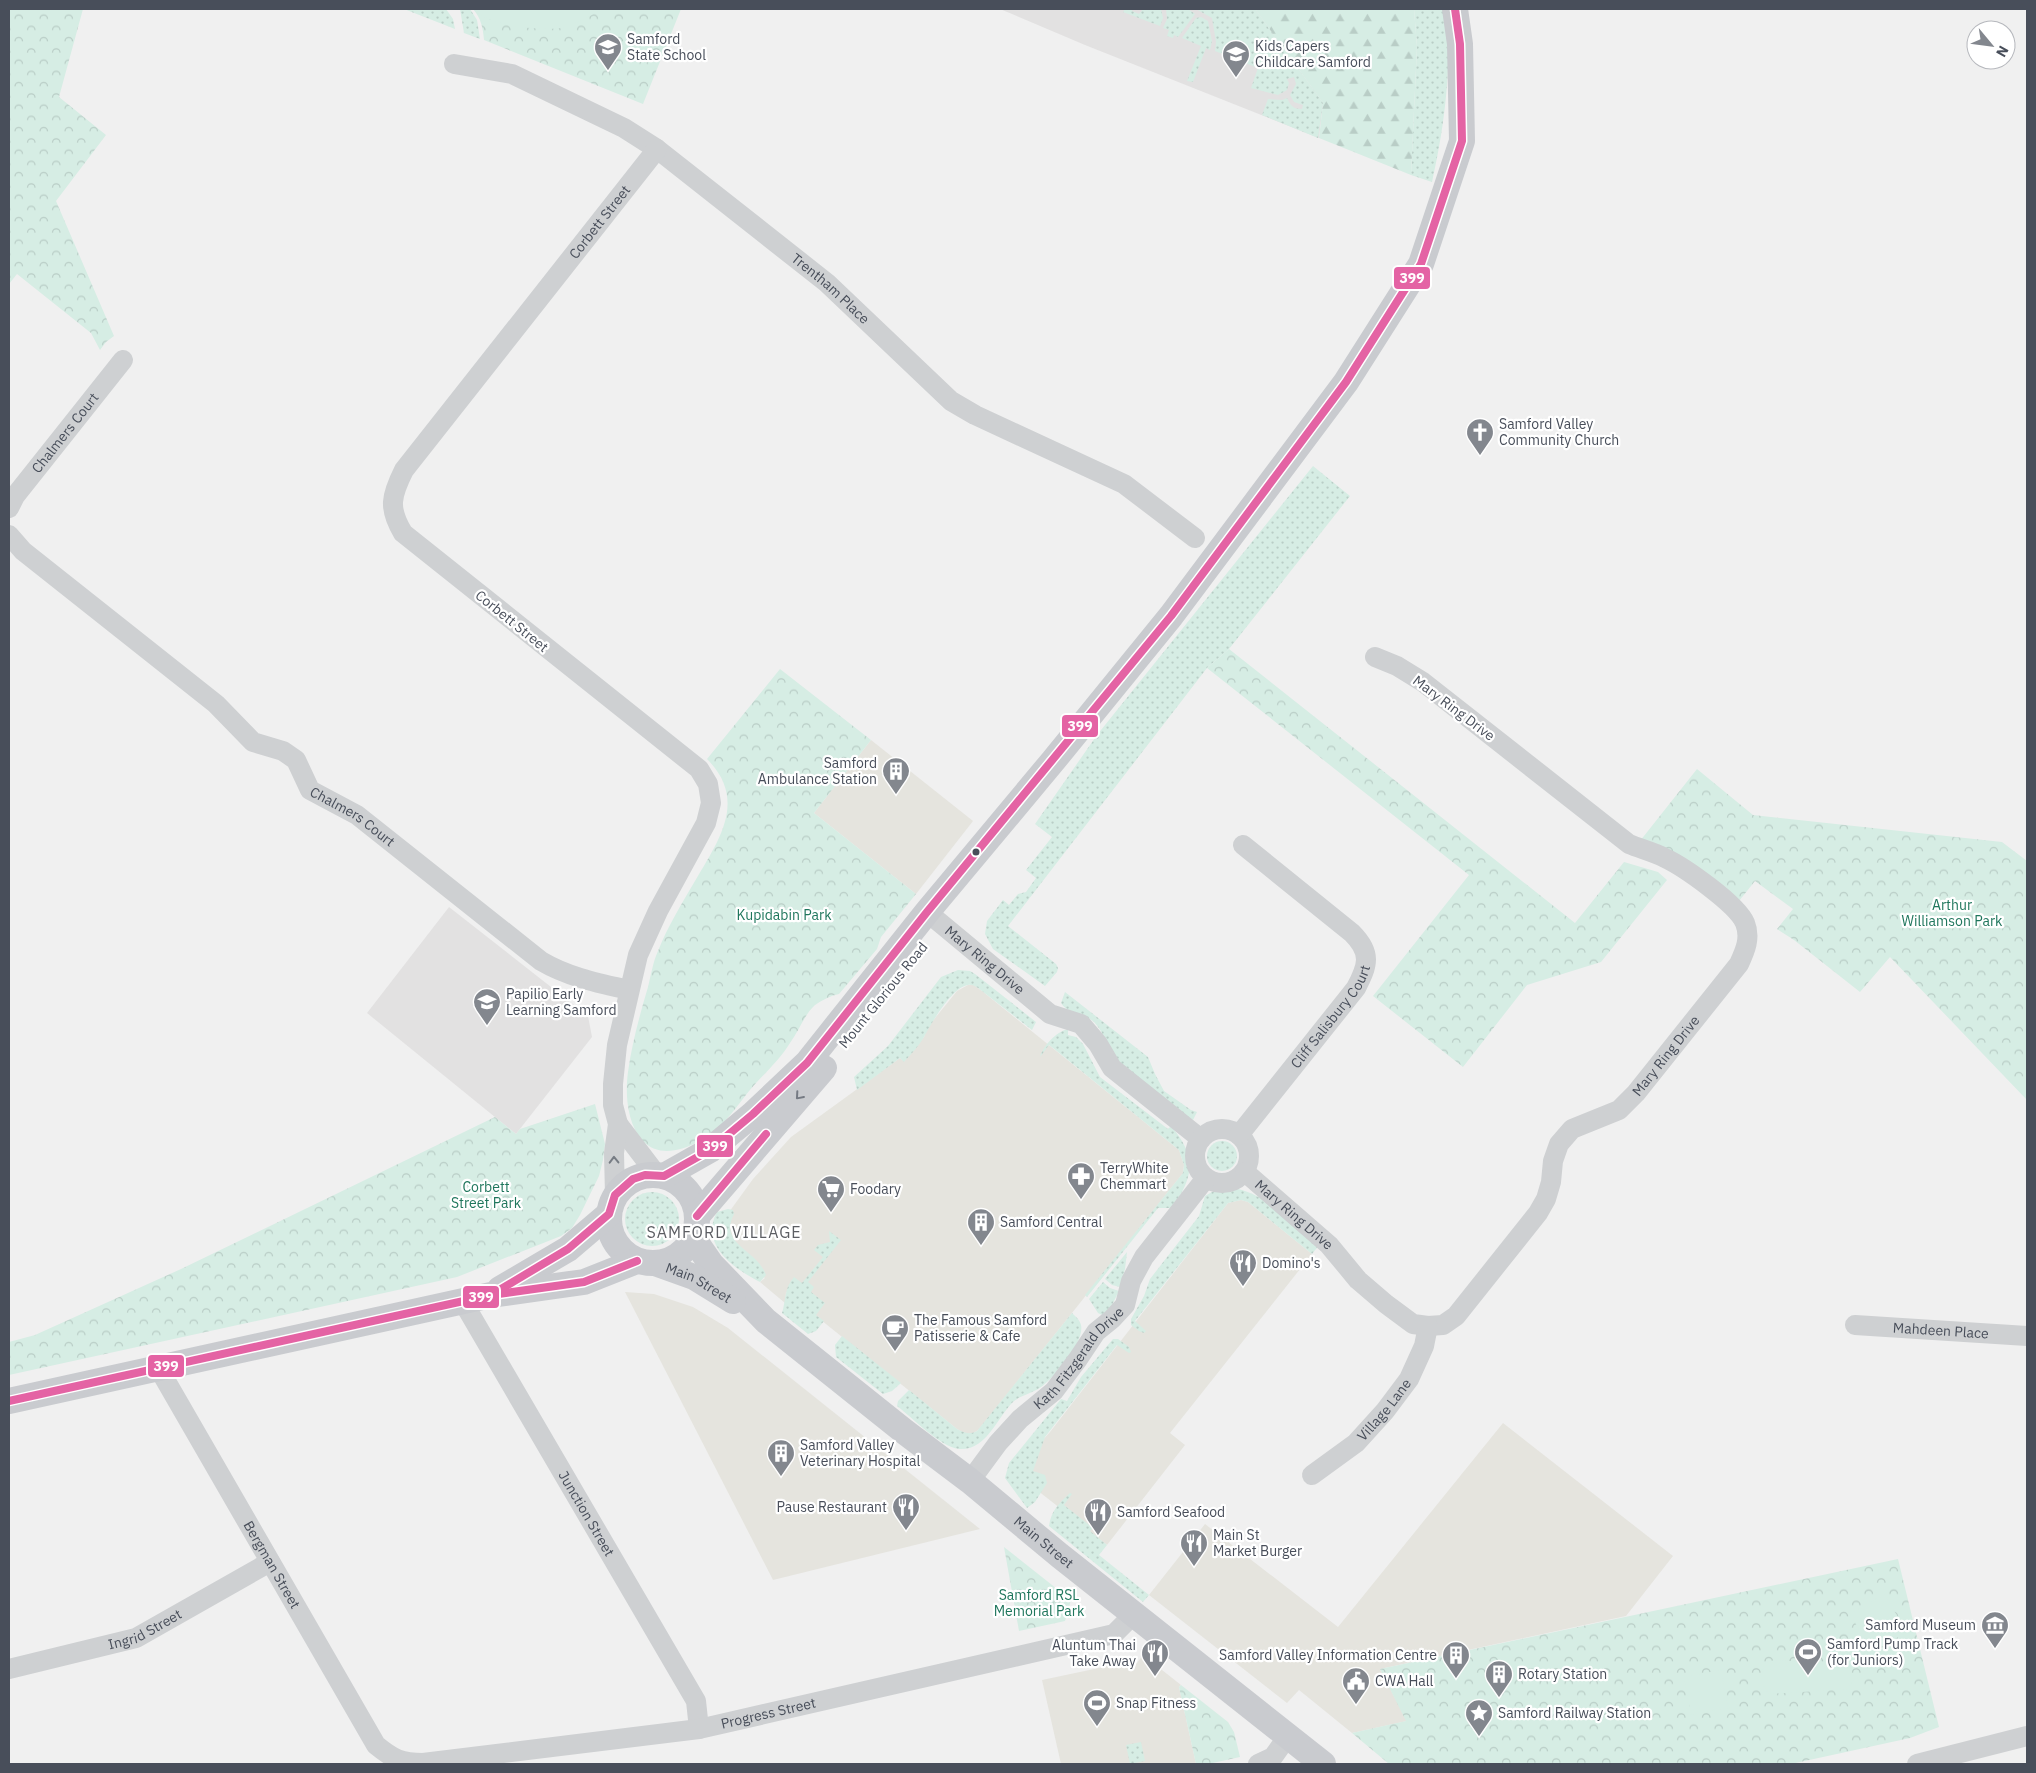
<svg xmlns="http://www.w3.org/2000/svg" width="2036" height="1773" viewBox="0 0 2036 1773" font-family="'IBM Plex Sans',sans-serif">
<defs>
<pattern id="grass-dots" width="8" height="8" patternUnits="userSpaceOnUse" patternTransform="scale(1.25)"><rect width="8" height="8" fill="#d6ede4"/><path d="M2 2h.1M6 6h.1" fill="none" stroke="#b9cdc6" stroke-width="1.8" stroke-linecap="round"/></pattern>
<pattern id="forest-firs" width="22" height="20" patternUnits="userSpaceOnUse" patternTransform="scale(1.25)"><rect width="22" height="20" fill="#d6ede4"/><path d="M5 1l3.5 6h-7zM16 11l3.5 6h-7z" fill="#b9cdc6"/></pattern>
<pattern id="park-crowns" width="20" height="18" patternUnits="userSpaceOnUse" patternTransform="scale(1.25)"><rect width="20" height="18" fill="#d6ede4"/><path d="M2 6a3 3 0 1 1 6 0M12 15a3 3 0 1 1 6 0" fill="none" stroke="#b9cdc6"/></pattern>
</defs>
<rect width="100%" height="100%" fill="#f0f0f0"/>
<!-- commercial -->
<g fill="#e5e4de">
<polygon points="871,740 973,821 916,894 814,813"/>
<polygon points="968,985 974,985 982,991 1179,1150 1184,1165 1183,1173 1072,1313 984,1423 977,1431 971,1434 964,1433 957,1429 786,1292 785,1303 760,1282 765,1278 734,1251 724,1219 753,1179 791,1137 900,1058 904,1061 924,1037 927,1028 957,991"/>
<polygon points="1241,1200 1248,1202 1312,1254 1170,1433 1185,1445 1107,1545 1028,1483 1025,1460 1050,1432 1228,1203"/>
<polygon points="625,1292 654,1294 693,1307 728,1328 980,1529 773,1580"/>
<polygon points="1503,1423 1673,1556 1626,1616 1380,1669 1407,1721 1352,1733 1299,1690 1287,1703 1149,1595 1205,1524 1338,1627"/>
<polygon points="1143,1655 1181,1685 1179,1687 1196,1764 1061,1764 1042,1680 1132,1661 1137,1663"/>
</g>
<!-- education -->
<g fill="#e2e1e1">
<polygon points="1000,9 1255,9 1323,103 1319,138 1085,45"/>
<polygon points="449,907 588,1016 592,1037 516,1134 367,1013"/>
</g>
<!-- grass -->
<g fill="url(#grass-dots)">
<polygon points="404,9 446,9 453,19 455,29"/>
<polygon points="460,9 470,9 477,20 480,39 464,33"/>
<polygon points="1125,9 1132,9 1132,11 1139,14 1143,9 1161,9 1163,18 1160,26 1123,12"/>
<polygon points="1166,9 1188,9 1195,14 1178,37 1174,35 1173,38 1167,36 1169,30 1163,28 1167,19"/>
<path d="M1196 9H1255L1323 103 1318 138 1262 115 1268 99 1282 100 1287 98C1291 106 1293 109 1302 109L1303 105 1294 102 1290 95 1296 84 1294 77 1287 79 1289 83 1287 90 1278 95 1251 88 1258 68 1215 51 1216 42 1212 18Z"/>
<path d="M1414 9H1449C1450 71 1446 120 1432 182L1411 175 1417 47Z"/>
<polygon points="1201,17 1208,21 1212,41 1210,50 1206,48 1193,82 1187,81 1201,46 1182,38 1196,18"/>
<polygon points="1313,466 1350,496 1229,649 1207,668 1008,926 1056,964 1058,968 1057,972 1045,986 993,949 985,934 987,921 1003,900 1009,905 1018,894 1026,892 1036,878 1026,870 1052,837 1035,824 1097,735"/>
<path d="M958 970 970 971 975 974 1036 1022 1032 1030 982 991C978 988 973 984 968 985 952 987 931 1024 924 1037 919 1046 911 1054 904 1062L900 1058 857 1090 854 1077 888 1046 941 977Z"/>
<path d="M1065 992 1148 1057 1155 1074 1164 1091 1191 1110 1197 1112 1193 1120 1188 1117C1165 1099 1139 1082 1118 1061 1108 1051 1105 1033 1094 1022 1085 1013 1067 1014 1061 1003Z"/>
<path d="M1068 1029V1035L1076 1037 1083 1044 1100 1077 1168 1129 1171 1126C1197 1156 1194 1177 1172 1208H1158L1087 1297 1085 1295 1183 1173 1184 1165 1179 1150 1053 1048 1049 1045 1040 1057C1043 1046 1056 1032 1068 1029Z"/>
<circle cx="1222" cy="1156" r="15"/>
<path d="M1232 1188C1263 1191 1296 1225 1320 1244L1312 1254 1248 1202 1241 1200 1228 1203 1135 1321 1146 1331 1144 1333 1139 1331 1131 1325V1319L1144 1296 1150 1279 1199 1216 1205 1196 1212 1192Z"/>
<circle cx="652" cy="1219" r="27"/>
<path d="M728 1209 733 1210 734 1214C718 1245 757 1249 766 1275L760 1282C735 1269 699 1245 717 1212Z"/>
<path d="M829 1231 841 1240 808 1282 814 1287 811 1292 825 1303 816 1315 824 1321 816 1331 808 1334 782 1313C786 1301 784 1288 794 1277L802 1283 823 1257 814 1250 818 1245 830 1242Z"/>
<polygon points="1127,1252 1125,1269 1120,1287 1112,1285 1105,1279"/>
<polygon points="1103,1282 1110,1288 1119,1291 1109,1311 1102,1315 1098,1313 1089,1299"/>
<path d="M1072 1313C1075 1316 1080 1320 1081 1325 1085 1342 1054 1378 1041 1387 1033 1393 1022 1395 1014 1401 997 1417 987 1451 959 1449 940 1447 912 1417 897 1406L898 1401 909 1390 957 1429C965 1433 969 1435 977 1431Z"/>
<polygon points="842,1336 901,1383 892,1391 883,1394 836,1357 835,1345"/>
<polygon points="1113,1339 1118,1339 1129,1347 1131,1352 1129,1353 1117,1345 1045,1437 1033,1471 1045,1475 1047,1483 1035,1502 1027,1508 1005,1478 1009,1463 1061,1399 1067,1401 1081,1377"/>
<path d="M1070 1493 1072 1494 1064 1505 1093 1528 1090 1531 1107 1545 1099 1555 1149 1595 1143 1602 1049 1526C1051 1511 1059 1503 1070 1493Z"/>
<polygon points="1141,1742 1145,1761 1130,1764 1126,1745"/>
</g>
<!-- forest -->
<polygon fill="url(#forest-firs)" points="1255,9 1414,9 1417,47 1411,175 1319,138 1323,103"/>
<!-- park -->
<g fill="url(#park-crowns)">
<polygon points="9,9 83,9 59,97 106,135 56,201 114,336 106,342 100,350 91,333 17,274 9,284"/>
<path d="M473 9H681L643 104 484 40C483 28 481 18 473 9Z"/>
<polygon points="1229,649 1575,923 1624,862 1658,872 1667,880 1601,962 1527,985 1463,1067 1373,996 1469,875 1207,668"/>
<path d="M780 669 871 740 814 813 916 894 881 937 877 949 839 994C830 996 822 1000 815 1005 804 1015 799 1031 790 1043 781 1058 768 1070 756 1083 744 1096 735 1111 722 1124 704 1142 664 1165 642 1140 627 1123 625 1094 628 1072 632 1043 640 1014 648 987 651 975 653 962 658 951 668 926 682 903 695 881 719 840 748 800 707 759Z"/>
<polygon points="1697,769 1753,815 2002,842 2027,861 2027,1100 1890,957 1860,992 1794,940 1777,929 1793,909 1755,881 1739,901 1640,841"/>
<polygon points="595,1104 605,1144 603,1160 599,1176 580,1215 572,1228 561,1236 457,1277 9,1375 9,1342 35,1335 181,1269 495,1117 516,1134 520,1129"/>
<polygon points="1004,1547 1071,1600 1065,1621 1019,1631"/>
<polygon points="1898,1559 1939,1727 1910,1738 1791,1764 1389,1764 1352,1733 1406,1721 1380,1669"/>
<polygon points="1181,1685 1228,1722 1234,1732 1240,1757 1208,1764 1196,1764 1179,1687"/>
</g>
<!-- pitch -->
<g fill="#d6ede4">
<path d="M473 9H603C591 15 578 23 565 27 545 33 486 25 473 9Z"/>
<polygon points="1884,1594 1907,1632 1872,1652 1850,1614"/>
<path d="M1774 1660 1839 1664 1846 1666 1855 1677 1848 1689 1770 1694C1761 1688 1760 1673 1765 1663Z"/>
<polygon points="1721,1670 1728,1708 1691,1715 1684,1677"/>
</g>
<g fill="none" stroke-linecap="round" stroke-linejoin="round">
<!-- minor -->
<g stroke="#ced0d2" stroke-width="20">
<path id="s1" d="M454 64 512 74 624 128 657 149 827 283 951 401 975 415 1124 484 1195 538"/>
<path id="s2" d="M9 508 15 496 123 360"/>
<path id="s3" d="M9 535 23 551 216 704 253 742 283 751 296 760 310 790 357 815 541 961C568 977 598 983 629 990"/>
<path id="s4" d="M927 912 1050 1014 1081 1024 1098 1044 1112 1068 1201 1139"/>
<polyline points="618,1124 657,1175"/>
<circle cx="1222" cy="1156" r="27"/>
<path id="s5" d="M1239 1135 1356 988C1368 965 1372 953 1352 933L1243 845"/>
<path id="s6" d="M1245 1172 1329 1245 1358 1280 1386 1304 1413 1324 1428 1326 1443 1325 1456 1316 1538 1213 1546 1199 1551 1182 1553 1161 1559 1144 1572 1129 1619 1110 1636 1093 1739 964C1745 951 1751 938 1745 923 1737 904 1684 867 1665 858 1654 852 1641 849 1629 844L1423 682 1397 666 1375 657"/>
<path id="s7" d="M615 1195 614 1153 618 1124 613 1105V1084L617 1045 638 955 658 911 706 823 711 803 708 784 699 769 403 533C388 508 391 496 404 470L657 149"/>
<path id="s8" d="M463 1302 696 1701 699 1729"/>
<path id="s9" d="M1855 1325 2027 1336"/>
<path id="s10" d="M159 1369 376 1745C393 1759 401 1763 423 1763L699 1729 1114 1634 1134 1614"/>
<path id="s11" d="M1312 1475 1356 1443 1385 1411 1409 1379 1424 1346 1428 1326"/>
<path id="s12" d="M970 1481 998 1443 1020 1419 1054 1391 1078 1359 1096 1332 1112 1319 1125 1305 1131 1281 1144 1257 1206 1178"/>
<path id="s13" d="M9 1669 136 1638 270 1562"/>
<polyline points="1258,1764 1273,1757 1288,1736"/>
<polyline points="1917,1764 2027,1736"/>
</g>
<!-- major -->
<g stroke="#c9cbcf" stroke-width="26">
<circle cx="653" cy="1219" r="44"/>
<polyline points="664,1176 710,1150 753,1114 807,1063 927,912 1053,761 1171,616 1346,382 1421,264 1462,141 1460,44 1455,9"/>
<polyline points="697,1216 824,1068"/>
<path id="s14" d="M693 1238 711 1264 766 1321 905 1432 970 1481 1059 1555 1323 1764"/>
<path id="s15" d="M655 1263 694 1277 733 1301"/>
<polyline points="500,1289 568,1249 609,1214"/>
<polyline points="9,1401 491,1295 584,1282 637,1261"/>
</g>
<!-- bus-1 casing -->
<g stroke="#fff" stroke-width="11">
<g id="bus-1">
<polyline points="697,1216 766,1134"/>
<polyline points="491,1295 568,1249 609,1214 615,1195 633,1179 645,1175 664,1176 710,1150 753,1114 807,1063 927,912 1171,616 1346,382 1421,264 1462,141 1460,44 1455,9"/>
<polyline points="9,1401 491,1295 584,1282 637,1261"/>
</g>
</g>
<!-- bus-1 -->
<use href="#bus-1" stroke="#e463a4" stroke-width="8"/>
</g>
<!-- one-way arrows -->
<defs><path id="oneway-chevron" d="M-2-3.5L2.5 0L-2 3.5" fill="none" stroke-width="1.6" stroke-linecap="round" stroke-linejoin="round" transform="scale(1.25)"/></defs>
<use stroke="#757a83" href="#oneway-chevron" transform="translate(799 1096) rotate(131)"/>
<use stroke="#777c84" href="#oneway-chevron" transform="translate(614 1160) rotate(-91)"/>
<!-- icons -->
<defs>
<g id="school-pin" transform="scale(1.4375)"><path d="M0 17L-7.5 6A9.5 9.5 0 1 1 7.5 6Z" fill="#83878e" stroke="#fff"/><path d="M0-5L7-2L0 1L-7-2ZM-4 1L0 2.5L4 1V4Q0 6-4 4Z" fill="#fff"/></g>
<g id="church-pin" transform="scale(1.4375)"><path d="M0 17L-7.5 6A9.5 9.5 0 1 1 7.5 6Z" fill="#83878e" stroke="#fff"/><path d="M-1.2-6h2.4v3.5h3.3v2.4h-3.3V6h-2.4V-.1h-3.3v-2.4h3.3Z" fill="#fff"/></g>
<g id="building-pin" transform="scale(1.4375)"><path d="M0 17L-7.5 6A9.5 9.5 0 1 1 7.5 6Z" fill="#83878e" stroke="#fff"/><path d="M-4-6H4V6H1V3H-1V6H-4ZM-2.5-4.3h1.7v1.8h-1.7ZM.8-4.3h1.7v1.8H.8ZM-2.5-1h1.7V.8h-1.7ZM.8-1h1.7V.8H.8Z" fill="#fff"/></g>
<g id="pharmacy-pin" transform="scale(1.4375)"><path d="M0 17L-7.5 6A9.5 9.5 0 1 1 7.5 6Z" fill="#83878e" stroke="#fff"/><path d="M-2-6h4v4h4v4h-4v4h-4v-4h-4v-4h4Z" fill="#fff"/></g>
<g id="supermarket-pin" transform="scale(1.4375)"><path d="M0 17L-7.5 6A9.5 9.5 0 1 1 7.5 6Z" fill="#83878e" stroke="#fff"/><path d="M-6-5.5h2.5l.6 2H6L4.5 2H-2.5L-4.4-4H-6ZM-1.5 3.2a1.3 1.3 0 1 0 .1 0ZM3 3.2a1.3 1.3 0 1 0 .1 0Z" fill="#fff"/></g>
<g id="restaurant-pin" transform="scale(1.4375)"><path d="M0 17L-7.5 6A9.5 9.5 0 1 1 7.5 6Z" fill="#83878e" stroke="#fff"/><path d="M-5-6h1v4h1v-4h1v4h1v-4h1v5L-1.5 .5V6h-2V.5L-5-1ZM5-6V6H3V1.5H1.5Q1.5-4 5-6Z" fill="#fff"/></g>
<g id="cafe-pin" transform="scale(1.4375)"><path d="M0 17L-7.5 6A9.5 9.5 0 1 1 7.5 6Z" fill="#83878e" stroke="#fff"/><path d="M-5.5-4.5H6V0H3Q3 3.5 0 3.5H-2.5Q-5.5 3.5-5.5 0ZM3-3.2v2h1.7v-2ZM-6 4.5H4V6H-6Z" fill="#fff"/></g>
<g id="museum-pin" transform="scale(1.4375)"><path d="M0 17L-7.5 6A9.5 9.5 0 1 1 7.5 6Z" fill="#83878e" stroke="#fff"/><path d="M0-6L6-3V-2H-6V-3ZM-5-1h2V3h-2ZM-1-1h2V3h-2ZM3-1h2V3H3ZM-6 4H6V6H-6Z" fill="#fff"/></g>
<g id="stadium-pin" transform="scale(1.4375)"><path d="M0 17L-7.5 6A9.5 9.5 0 1 1 7.5 6Z" fill="#83878e" stroke="#fff"/><path d="M0-5a6.5 5 0 1 0 0 10a6.5 5 0 1 0 0-10ZM-3.5-1.8h7v3.6h-7Z" fill="#fff"/></g>
<g id="civic-pin" transform="scale(1.4375)"><path d="M0 17L-7.5 6A9.5 9.5 0 1 1 7.5 6Z" fill="#83878e" stroke="#fff"/><path d="M-.6-6.5H3V-4.5H.6V-3L4-1V1h2V6H-6V1h2V-1L-.6-3ZM-1.2 2.5V6h2.4V2.5Z" fill="#fff"/></g>
<g id="sight-pin" transform="scale(1.4375)"><path d="M0 17L-7.5 6A9.5 9.5 0 1 1 7.5 6Z" fill="#83878e" stroke="#fff"/><path d="M0-6L1.8-2.2L6-1.7L2.9 1.2L3.7 5.4L0 3.3L-3.7 5.4L-2.9 1.2L-6-1.7L-1.8-2.2Z" fill="#fff"/></g>
</defs>
<g fill-rule="evenodd">
<use href="#school-pin" x="608" y="47"/>
<use href="#school-pin" x="1236" y="54"/>
<use href="#church-pin" x="1480" y="432"/>
<use href="#building-pin" x="896" y="771"/>
<use href="#school-pin" x="487" y="1002"/>
<use href="#pharmacy-pin" x="1081" y="1176"/>
<use href="#supermarket-pin" x="831" y="1189"/>
<use href="#building-pin" x="981" y="1222"/>
<use href="#restaurant-pin" x="1243" y="1263"/>
<use href="#cafe-pin" x="895" y="1328"/>
<use href="#building-pin" x="781" y="1453"/>
<use href="#restaurant-pin" x="906" y="1507"/>
<use href="#restaurant-pin" x="1098" y="1512"/>
<use href="#restaurant-pin" x="1194" y="1543"/>
<use href="#museum-pin" x="1995" y="1625"/>
<use href="#stadium-pin" x="1808" y="1652"/>
<use href="#restaurant-pin" x="1155" y="1653"/>
<use href="#building-pin" x="1456" y="1655"/>
<use href="#building-pin" x="1499" y="1674"/>
<use href="#civic-pin" x="1356" y="1681"/>
<use href="#stadium-pin" x="1097" y="1703"/>
<use href="#sight-pin" x="1479" y="1713"/>
</g>
<!-- markers -->
<circle fill="#484e5a" stroke="#fff" stroke-width="2" cx="976" cy="852" r="4.5"/>
<g text-anchor="middle" dominant-baseline="central" stroke-width="4.5" stroke-linejoin="round" paint-order="stroke">
<!-- poi labels -->
<g font-size="14" fill="#484e5a" stroke="#fff" text-anchor="start">
<text x="627" y="39">Samford<tspan x="627" dy="16">State School</tspan></text>
<text x="1255" y="46">Kids Capers<tspan x="1255" dy="16">Childcare Samford</tspan></text>
<text x="1499" y="424">Samford Valley<tspan x="1499" dy="16">Community Church</tspan></text>
<text x="877" y="763" text-anchor="end">Samford<tspan x="877" dy="16">Ambulance Station</tspan></text>
<text x="506" y="994">Papilio Early<tspan x="506" dy="16">Learning Samford</tspan></text>
<text x="1100" y="1168">TerryWhite<tspan x="1100" dy="16">Chemmart</tspan></text>
<text x="850" y="1189">Foodary</text>
<text x="1000" y="1222">Samford Central</text>
<text x="1262" y="1263">Domino's</text>
<text x="914" y="1320">The Famous Samford<tspan x="914" dy="16">Patisserie &amp; Cafe</tspan></text>
<text x="800" y="1445">Samford Valley<tspan x="800" dy="16">Veterinary Hospital</tspan></text>
<text x="887" y="1507" text-anchor="end">Pause Restaurant</text>
<text x="1117" y="1512">Samford Seafood</text>
<text x="1213" y="1535">Main St<tspan x="1213" dy="16">Market Burger</tspan></text>
<text x="1976" y="1625" text-anchor="end">Samford Museum</text>
<text x="1827" y="1644">Samford Pump Track<tspan x="1827" dy="16">(for Juniors)</tspan></text>
<text x="1136" y="1645" text-anchor="end">Aluntum Thai<tspan x="1136" dy="16">Take Away</tspan></text>
<text x="1437" y="1655" text-anchor="end">Samford Valley Information Centre</text>
<text x="1518" y="1674">Rotary Station</text>
<text x="1375" y="1681">CWA Hall</text>
<text x="1116" y="1703">Snap Fitness</text>
<text x="1498" y="1713">Samford Railway Station</text>
</g>
<!-- street labels -->
<g font-size="14" fill="#484e5a" stroke="#fff">
<text stroke="none"><textPath href="#s7" startOffset="1211">Corbett Street</textPath></text>
<text stroke="none"><textPath href="#s1" startOffset="445">Trentham Place</textPath></text>
<text stroke="none"><textPath href="#s2" startOffset="94">Chalmers Court</textPath></text>
<text transform="translate(512 621) rotate(39)">Corbett Street</text>
<text transform="translate(1454 708) rotate(37)">Mary Ring Drive</text>
<text stroke="none"><textPath href="#s3" startOffset="451">Chalmers Court</textPath></text>
<text stroke="none"><textPath href="#s4" startOffset="75">Mary Ring Drive</textPath></text>
<text transform="translate(883 995) rotate(-51)">Mount Glorious Road</text>
<text stroke="none"><textPath href="#s5" startOffset="150">Cliff Salisbury Court</textPath></text>
<text stroke="none"><textPath href="#s6" startOffset="620">Mary Ring Drive</textPath></text>
<text stroke="none"><textPath href="#s6" startOffset="65">Mary Ring Drive</textPath></text>
<text stroke="none"><textPath href="#s15" startOffset="48">Main Street</textPath></text>
<text stroke="none"><textPath href="#s9" startOffset="86">Mahdeen Place</textPath></text>
<text stroke="none"><textPath href="#s12" startOffset="165">Kath Fitzgerald Drive</textPath></text>
<text stroke="none"><textPath href="#s11" startOffset="98">Village Lane</textPath></text>
<text stroke="none"><textPath href="#s8" startOffset="245">Junction Street</textPath></text>
<text stroke="none"><textPath href="#s14" startOffset="466">Main Street</textPath></text>
<text stroke="none"><textPath href="#s10" startOffset="226">Bergman Street</textPath></text>
<text stroke="none"><textPath href="#s13" startOffset="142">Ingrid Street</textPath></text>
<text stroke="none"><textPath href="#s10" startOffset="835">Progress Street</textPath></text>
</g>
<!-- park labels -->
<g font-size="14" fill="#1f765c" stroke="#fff">
<text x="1952" y="905">Arthur<tspan x="1952" dy="16">Williamson Park</tspan></text>
<text x="784" y="915">Kupidabin Park</text>
<text x="486" y="1187">Corbett<tspan x="486" dy="16">Street Park</tspan></text>
<text x="1039" y="1595">Samford RSL<tspan x="1039" dy="16">Memorial Park</tspan></text>
</g>
<!-- quarter labels -->
<g font-size="16" letter-spacing="1" fill="#5c5e63" stroke="#fff">
<text x="724" y="1232">SAMFORD VILLAGE</text>
</g>
</g>
<g stroke="#fff" stroke-width="2">
<rect x="1393" y="266" width="38" height="24" rx="5" fill="#e463a4"/>
<rect x="1061" y="714" width="38" height="24" rx="5" fill="#e463a4"/>
<rect x="696" y="1134" width="38" height="24" rx="5" fill="#e463a4"/>
<rect x="462" y="1285" width="38" height="24" rx="5" fill="#e463a4"/>
<rect x="147" y="1354" width="38" height="24" rx="5" fill="#e463a4"/>
</g>
<g font-size="14" text-anchor="middle" font-weight="bold" fill="#fff">
<text x="1412" y="283">399</text>
<text x="1080" y="731">399</text>
<text x="715" y="1151">399</text>
<text x="481" y="1302">399</text>
<text x="166" y="1371">399</text>
</g>
<!-- border -->
<rect width="2036" height="1773" fill="none" stroke="#484e5a" stroke-width="20"/>
<!-- north arrow -->
<g transform="translate(1991 45) rotate(119)"><circle r="24" fill="#ffffff" stroke="#b6b8bd"/>
<path d="M0-4L9 19L0 12L-9 19Z" fill="#83878e"/>
<text y="-8" font-size="14" font-weight="bold" text-anchor="middle" fill="#484e5a">N</text>
</g>
</svg>
